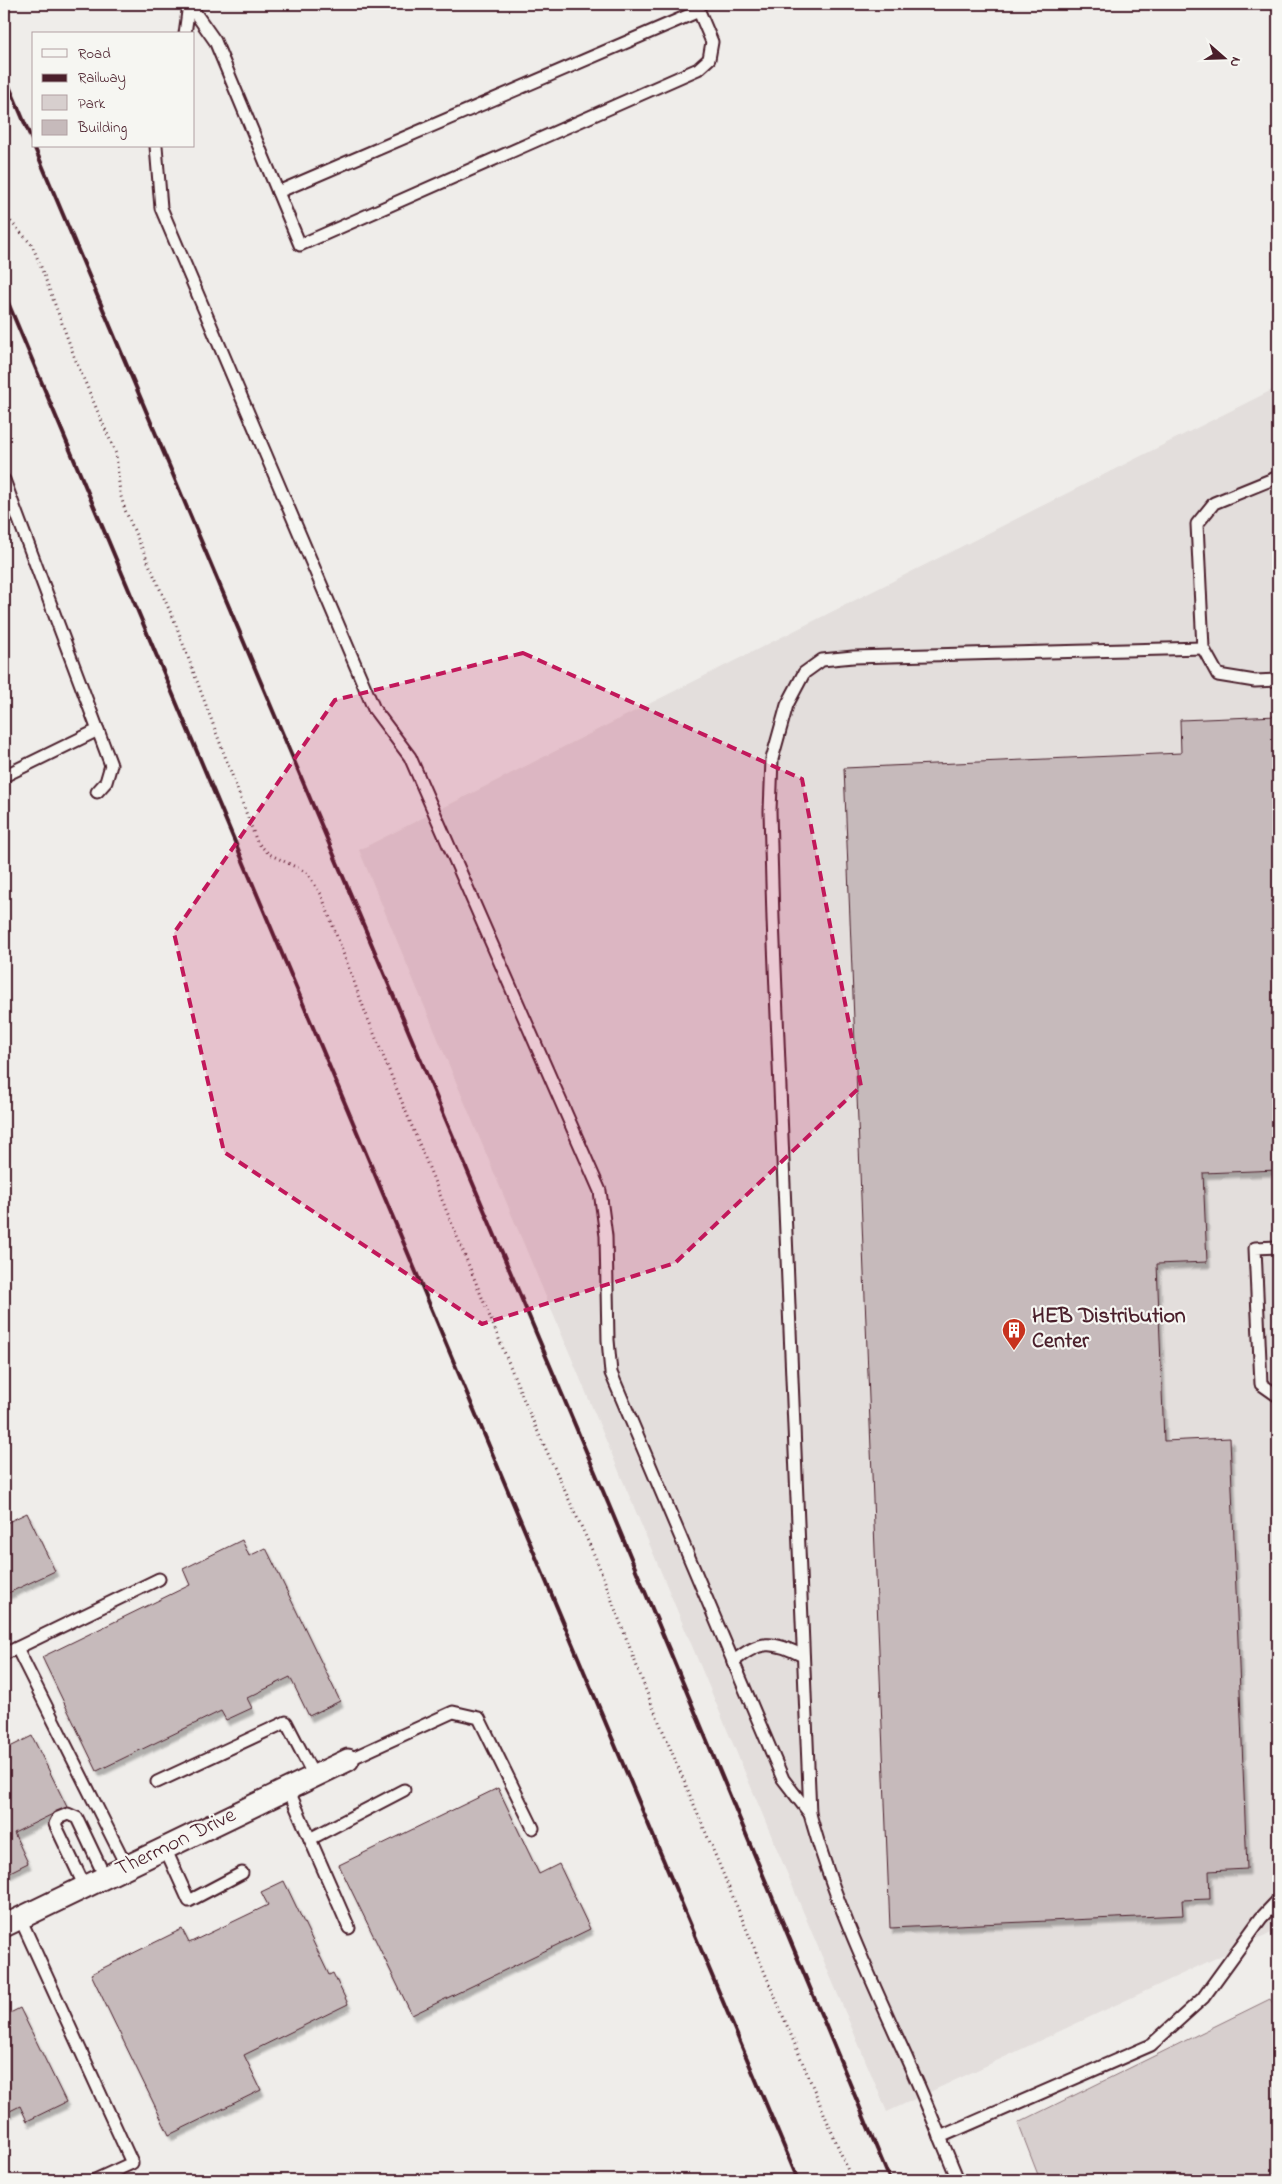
<svg xmlns="http://www.w3.org/2000/svg" width="1282" height="2184" viewBox="0 0 1282 2184" font-family="'Indie Flower',sans-serif">
<defs>
<filter id="shadow"><feDropShadow dx="3" dy="5.5" stdDeviation="1" flood-color="#0004"/></filter>
</defs>
<rect width="100%" height="100%" fill="#efedea"/>
<filter id="ink" filterUnits="userSpaceOnUse"><feTurbulence type="fractalNoise" baseFrequency=".02" numOctaves="2"/><feDisplacementMap in="SourceGraphic" scale="10" xChannelSelector="R" yChannelSelector="G"/><feConvolveMatrix kernelMatrix="1 2 1 2 8 2 1 2 1" color-interpolation-filters="sRGB"/></filter>
<g filter="url(#ink)">
<!-- built -->
<polygon fill="#e3dedc" points="1278,387 1278,1929 887,2112 359,850"/>
<!-- green -->
<polygon fill="#d7cfce" stroke="#90777c" points="1270,1999 1278,2014 1278,2180 1040,2180 1018,2123"/>
<!-- building -->
<g fill="#c6babb" stroke="#4a1f2b" filter="url(#shadow)">
<polygon points="1278,716 1278,1170 1203,1173 1207,1262 1157,1264 1164,1441 1230,1438 1247,1869 1209,1871 1210,1899 1182,1900 1183,1915 890,1928 844,768 1181,753 1180,720"/>
<polygon points="27,1513 55,1571 4,1595 4,1524"/>
<polygon points="242,1540 249,1556 266,1548 340,1701 309,1716 290,1677 247,1698 252,1708 226,1720 221,1711 97,1771 42,1657 190,1585 183,1569"/>
<polygon points="32,1736 67,1807 14,1833 28,1863 4,1875 4,1750"/>
<polygon points="498,1788 539,1874 559,1864 590,1929 412,2015 339,1865"/>
<polygon points="284,1881 329,1975 333,1973 348,2004 244,2055 261,2090 169,2135 91,1974 182,1929 189,1943 268,1905 261,1892"/>
<polygon points="20,2008 66,2102 27,2121 20,2106 4,2114 4,2016"/>
</g>
<g fill="none" stroke-linecap="round" stroke-linejoin="round">
<!-- lane casing -->
<g stroke="#4a1f2b" stroke-width="15">
<g id="lane">
<polyline points="189,4 215,41 300,245 698,69 709,59 712,42 696,4"/>
<polyline points="185,34 189,4"/>
<polyline points="156,146 161,208 374,709 410,757 600,1191 606,1236 608,1340 611,1373 783,1779 810,1814"/>
<polyline points="278,192 699,11"/>
<polyline points="1278,477 1214,503 1197,524 1203,648 1218,675 1255,681 1278,680"/>
<polyline points="4,480 111,765 106,782 97,792"/>
<polyline points="4,776 98,730"/>
<polyline points="1278,1247 1255,1248 1261,1384 1278,1396"/>
<polyline points="17,1648 159,1579"/>
<polyline points="4,1654 17,1648 127,1867"/>
<path d="M733 1662C759 1640 773 1640 803 1656"/>
<polyline points="348,1760 453,1712 479,1718 533,1828"/>
<polyline points="157,1782 286,1722 314,1776"/>
<polyline points="288,1789 349,1928"/>
<polyline points="310,1839 404,1790"/>
<polyline points="165,1848 189,1901 242,1873"/>
<polyline points="85,1887 55,1824 58,1818 68,1814 77,1818 105,1877"/>
<polyline points="20,1918 132,2163 95,2180"/>
<polyline points="940,2137 1151,2045 1203,1998 1261,1918 1278,1900"/>
<path d="M958 2180C938 2132 919 2084 897 2037 864 1964 831 1891 810 1814L773 919 770 811 772 759 787 705 804 673 822 660 853 657 1203 648"/>
</g>
</g>
<!-- street casing -->
<g stroke="#4a1f2b" stroke-width="25">
<polyline id="street" points="4,1926 348,1760"/>
</g>
<!-- path -->
<polyline stroke="#4a1f2b" stroke-width="3" stroke-dasharray="1 4" stroke-linecap="butt" points="4,214 32,245 41,267 76,361 116,454 120,493 125,510 176,625 257,842 269,854 306,872 321,894 366,1014 528,1410 597,1561 647,1693 852,2180"/>
<!-- lane -->
<use href="#lane" stroke="#f6f6f2" stroke-width="11"/>
<!-- street -->
<use href="#street" stroke="#f6f6f2" stroke-width="21"/>
<!-- rail -->
<g stroke="#4a1f2b" stroke-width="4">
<polyline points="4,74 34,145"/>
<polyline points="34,146 611,1510 890,2180"/>
<polyline points="4,293 798,2180"/>
</g>
</g>
</g>
<!-- marked area -->
<path fill="#c2185b" fill-opacity="0.2" stroke="#c2185b" stroke-width="4" stroke-dasharray="10 6" stroke-linejoin="round" d="M523 653 802 779 861 1086 675 1263 482 1324 224 1152 174 933 335 700Z"/>
<!-- icons -->
<defs>
<g id="building-pin" transform="scale(1.25)"><path d="M0 17L-7.5 6A9.5 9.5 0 1 1 7.5 6Z" fill="#c8321e" stroke="#f6f6f2"/><path d="M-4-6H4V6H1V3H-1V6H-4ZM-2.5-4.3h1.7v1.8h-1.7ZM.8-4.3h1.7v1.8H.8ZM-2.5-1h1.7V.8h-1.7ZM.8-1h1.7V.8H.8Z" fill="#fff"/></g>
</defs>
<g fill-rule="evenodd">
<use href="#building-pin" x="1014" y="1330"/>
</g>
<g text-anchor="middle" dominant-baseline="central" stroke-width="4.5" stroke-linejoin="round" paint-order="stroke">
<!-- poi labels -->
<g font-size="22" font-weight="bold" fill="#4a1f2b" stroke="#f6f6f2" text-anchor="start">
<text x="1032" y="1317">HEB Distribution<tspan x="1032" dy="25">Center</tspan></text>
</g>
<!-- street labels -->
<g font-size="22" fill="#4a1f2b" stroke="#f6f6f2">
<text transform="translate(176 1843) rotate(-26)">Thermon Drive</text>
</g>
</g>
<!-- margin -->
<rect width="1282" height="2184" fill="none" stroke="#f6f6f2" stroke-width="20"/>
<rect x="10" y="10" width="1262" height="2164" fill="none" stroke="#4a1f2b" stroke-width="2" filter="url(#ink)"/>
<!-- legend -->
<rect x="32" y="32" width="162" height="115" fill="#f6f6f2" stroke="#b1a0a2"/>
<rect x="42" y="49" width="25" height="8" fill="#f6f6f2" stroke="#b1a0a2"/>
<text x="78" y="58" font-size="15" fill="#4a1f2b">Road</text>
<rect x="42" y="74" width="25" height="8" fill="#4a1f2b" stroke="#b1a0a2"/>
<text x="78" y="82" font-size="15" fill="#4a1f2b">Railway</text>
<rect x="42" y="95" width="25" height="15" fill="#d7cfce" stroke="#b1a0a2"/>
<text x="78" y="108" font-size="15" fill="#4a1f2b">Park</text>
<rect x="42" y="120" width="25" height="15" fill="#c6babb" stroke="#b1a0a2"/>
<text x="78" y="132" font-size="15" fill="#4a1f2b">Building</text>
<!-- north arrow -->
<g transform="translate(1224 58) rotate(110)" stroke="#f6f6f2" stroke-width="4" paint-order="stroke">
<path d="M0-4L9 19L0 12L-9 19Z" fill="#4a1f2b"/>
<text y="-8" font-size="14" font-weight="bold" text-anchor="middle" fill="#4a1f2b">N</text>
</g>
</svg>
